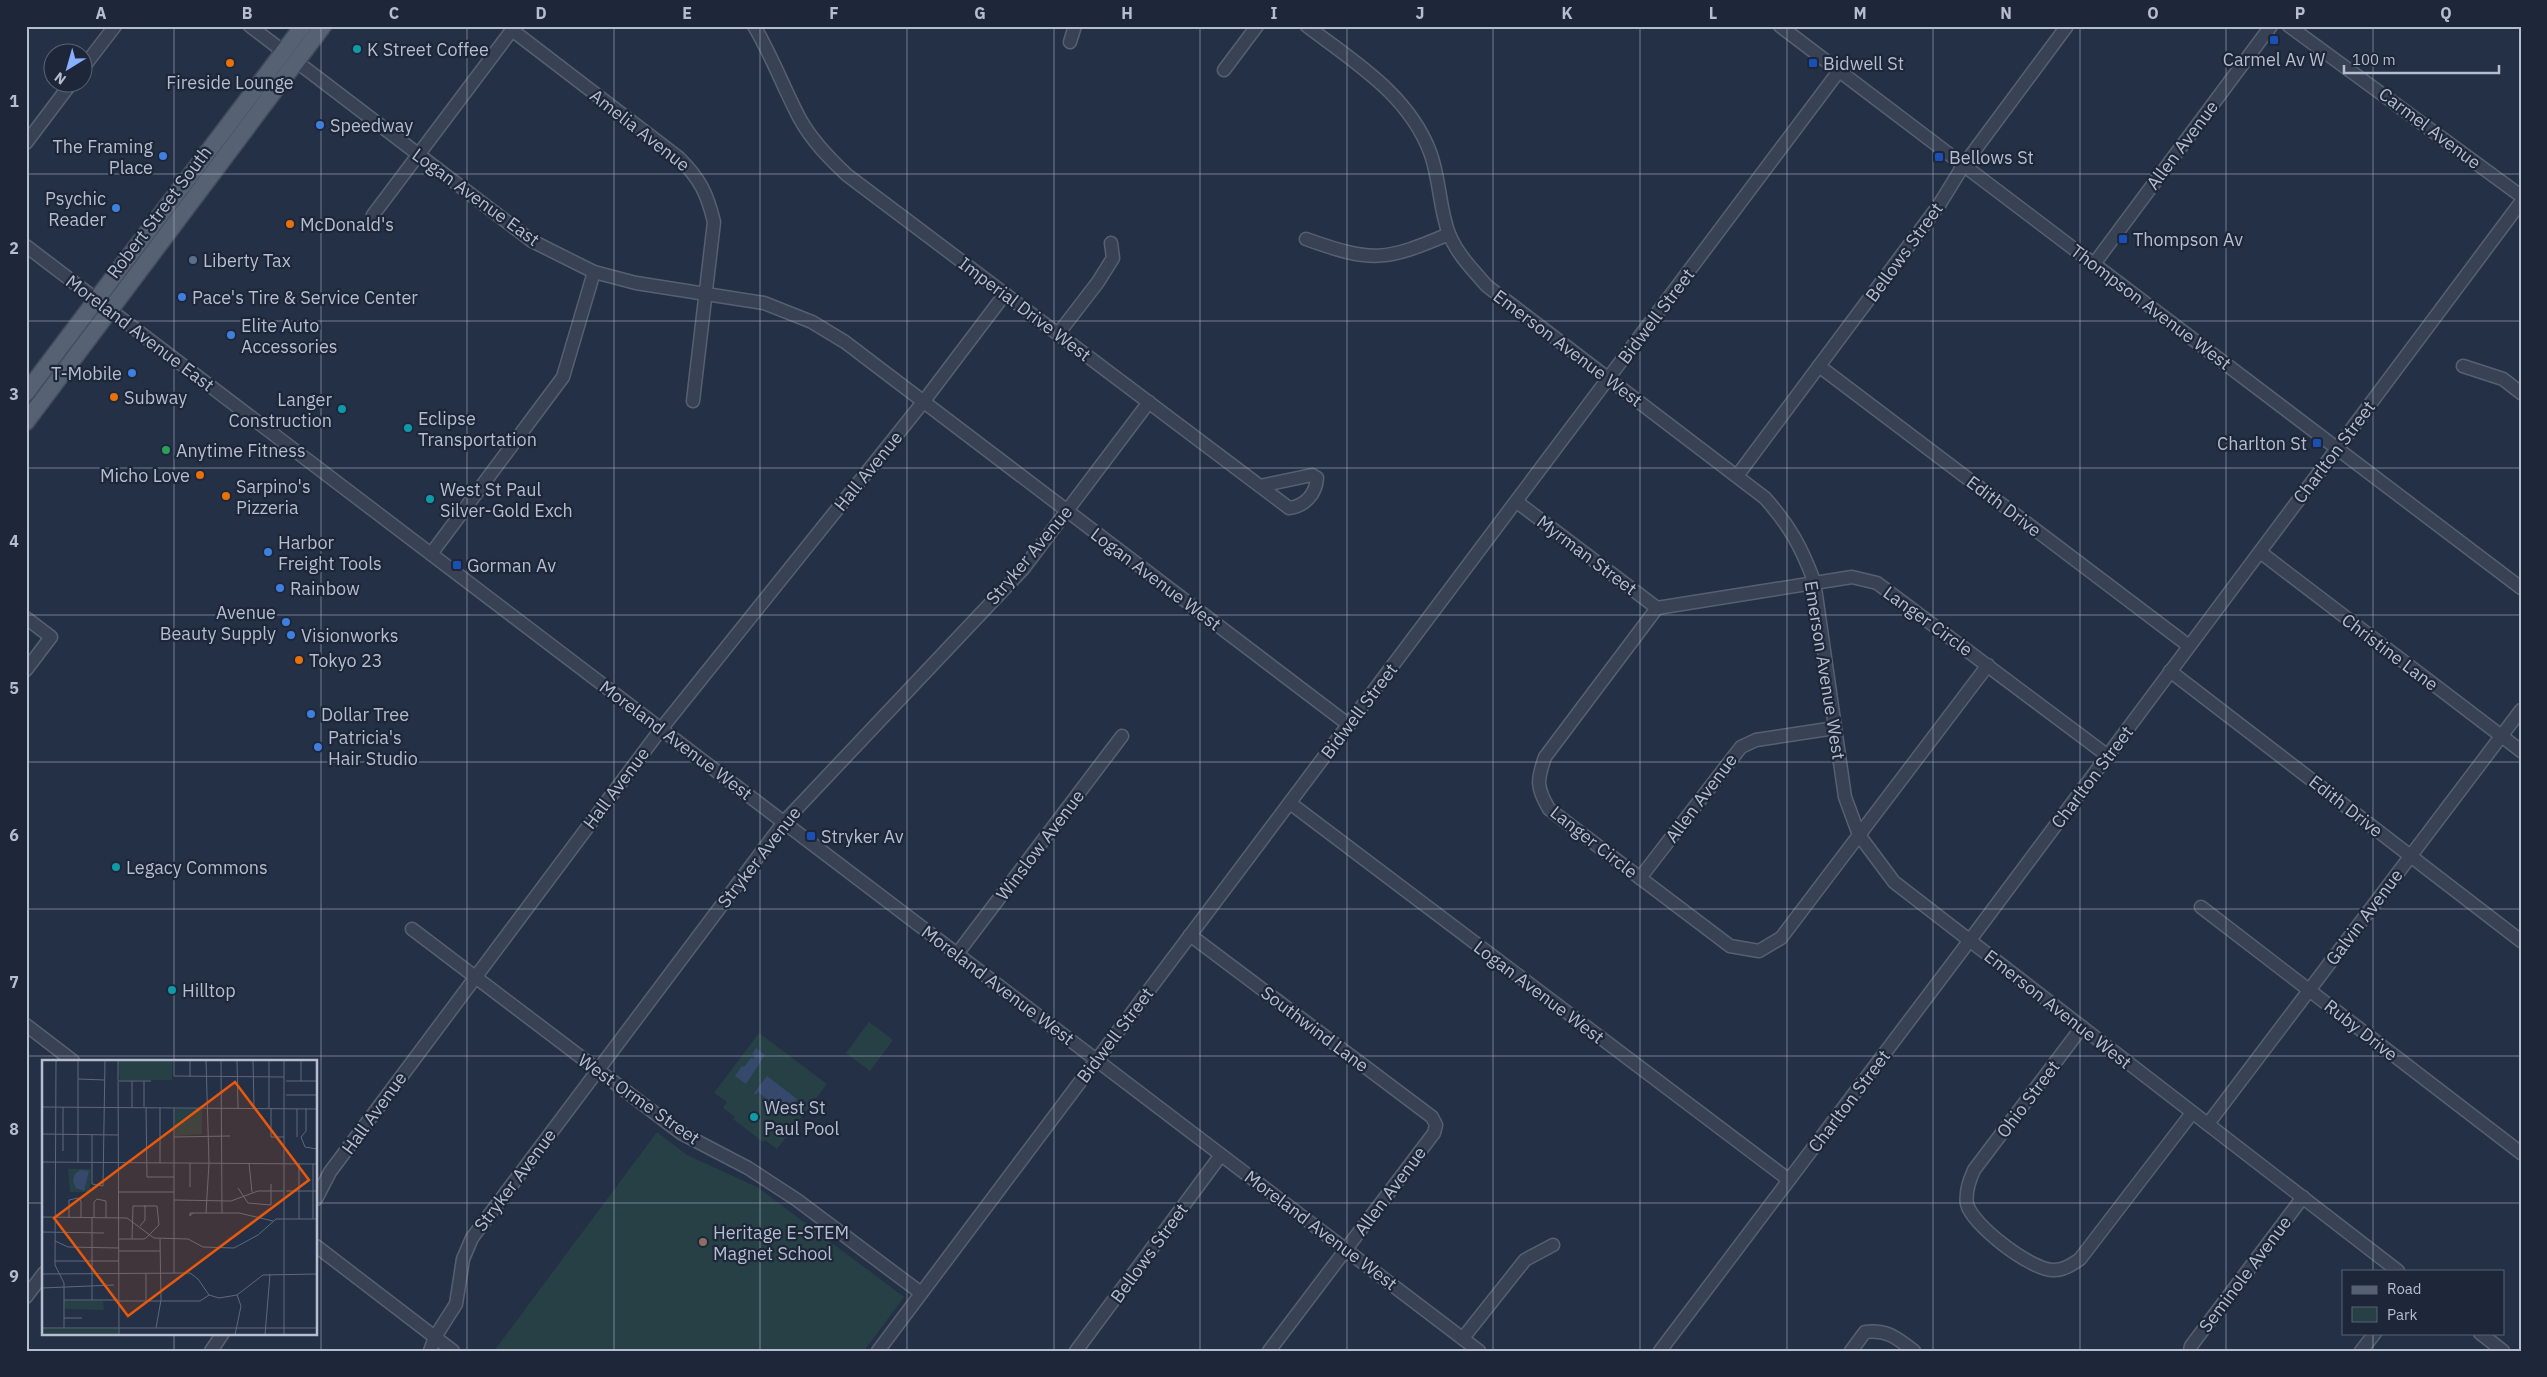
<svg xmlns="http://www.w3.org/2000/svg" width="2547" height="1377" viewBox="0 0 2547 1377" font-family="'IBM Plex Sans',sans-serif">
<rect width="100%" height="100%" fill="#243045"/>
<!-- green -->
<g fill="#264046">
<polygon points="869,1022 893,1040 870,1071 846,1053"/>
<polygon points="759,1033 827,1084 777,1149 765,1140 763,1142 733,1119 735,1117 723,1108 727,1102 714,1093"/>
<polygon points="657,1132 687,1155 757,1187 904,1297 864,1351 494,1351"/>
</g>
<!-- water -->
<g fill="#36496d">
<polygon points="756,1048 765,1055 746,1084 735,1076 742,1066 744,1067 751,1058 753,1059 755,1056 752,1054"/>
<polygon points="767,1076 797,1099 786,1114 758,1092 756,1095 754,1093"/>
</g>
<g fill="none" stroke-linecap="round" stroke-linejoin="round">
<!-- minor casing -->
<g stroke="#576071" stroke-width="15">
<g id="minor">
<polyline points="250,26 284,52"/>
<path d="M754 26C772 56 784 89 800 119 812 141 830 159 847 175L1289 508C1305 506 1316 494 1317 478L1312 475 1260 486"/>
<path d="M1307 26C1354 62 1408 94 1430 152 1440 178 1439 208 1449 234 1457 254 1473 270 1487 286L1765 498C1789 525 1801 546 1814 581L1845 797 1859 835 1894 882 2398 1271"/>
<polyline points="1780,26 2521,588"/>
<polyline points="2289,26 2521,196"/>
<polyline points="1070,42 1075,26"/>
<polyline points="297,62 532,241 594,272 636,283 764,303 812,322 845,342 1349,725"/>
<polyline points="82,69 115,26"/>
<polyline points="1224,70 1257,26"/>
<polyline points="26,143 72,82"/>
<path d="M373 215 512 30 679 158C700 179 707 193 714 222L693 401"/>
<path d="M1306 239C1373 263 1385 261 1449 234"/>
<polyline points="26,246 1479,1351"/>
<polyline points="2094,264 2271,26"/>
<polyline points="1058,334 1098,282 1113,258 1111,243"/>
<polyline points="1819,366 2189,646"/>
<polyline points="2463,366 2503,379 2521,393"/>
<polyline points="1737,476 1939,205 1963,166 2067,26"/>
<polyline points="1517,502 1657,608"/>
<polyline points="2260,552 2521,751"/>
<polyline points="431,554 563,377 594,272"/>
<polyline points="26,618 51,637 26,670"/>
<path d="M1988 665 1781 938 1759 951 1730 946 1549 809C1536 787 1537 780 1545 757L1657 608 1852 577 1877 583 2108 756"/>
<polyline points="2170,671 2521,941"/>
<polyline points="1290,803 1789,1180"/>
<polyline points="1640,878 1741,747 1756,740 1835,728"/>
<polyline points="2201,907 2521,1153"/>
<polyline points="412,929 681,1133 748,1168 797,1200 921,1293"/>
<polyline points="1190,935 1432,1117 1436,1125 1434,1133 1269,1351"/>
<polyline points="957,954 1122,736"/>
<polyline points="26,1025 73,1061"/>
<path d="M2082 1027 1974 1170C1969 1181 1965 1192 1967 1204 1972 1225 2030 1269 2052 1270 2062 1271 2072 1265 2080 1259L2192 1113"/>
<polyline points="2208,1124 2521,710"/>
<polyline points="316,1199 330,1172 661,729 924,401 1005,294"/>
<polyline points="316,1246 453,1351"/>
<polyline points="26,1297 44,1273"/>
<polyline points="2480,1333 2503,1351"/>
<polyline points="1463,1338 1525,1260 1553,1245"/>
<polyline points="211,1351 223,1333"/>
<polyline points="430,1351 435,1337 456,1304 463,1259 472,1238 784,822 1023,569 1149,402"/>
<polyline points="878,1351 1839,71"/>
<polyline points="1076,1351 1221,1155"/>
<polyline points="1660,1351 1970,940 2521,202"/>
<path d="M1851 1351 1865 1332C1887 1329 1897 1338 1914 1351"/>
<polyline points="2190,1351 2191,1346 2303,1197"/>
<polyline points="2361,1351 2375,1333"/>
</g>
</g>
<!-- major casing -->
<g stroke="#424b5d" stroke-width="19">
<g id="major">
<polyline points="26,393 303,26"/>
<polyline points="26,422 323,26"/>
</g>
</g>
<!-- minor -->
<use href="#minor" stroke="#384254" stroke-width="12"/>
<!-- major -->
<use href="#major" stroke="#566174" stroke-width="16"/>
</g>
<!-- grid -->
<path fill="none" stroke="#b6bdce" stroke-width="1" stroke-opacity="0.55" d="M174 26V1061M321 26V1351M467 26V1351M614 26V1351M760 26V1351M907 26V1351M1054 26V1351M1200 26V1351M1347 26V1351M1493 26V1351M1640 26V1351M1787 26V1351M1933 26V1351M2080 26V1351M2226 26V1351M2373 26V1271M26 174H2521M26 321H2521M26 468H2521M26 615H2521M26 762H2521M26 909H2521M26 1056H2521M26 1203H44M316 1203H2521M174 1333V1351M2373 1333V1351"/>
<!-- markers -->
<g fill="#1a4fb4" stroke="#1d2739" stroke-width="2">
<rect x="2269" y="35" width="10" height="10" rx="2.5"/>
<rect x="1808" y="58" width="10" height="10" rx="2.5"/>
<rect x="1934" y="152" width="10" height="10" rx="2.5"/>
<rect x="2118" y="234" width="10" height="10" rx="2.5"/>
<rect x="2312" y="438" width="10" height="10" rx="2.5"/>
<rect x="452" y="560" width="10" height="10" rx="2.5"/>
<rect x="806" y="831" width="10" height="10" rx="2.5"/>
</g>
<g fill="#0f9aa8" stroke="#1d2739" stroke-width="2">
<circle cx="357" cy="49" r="5"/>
<circle cx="342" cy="409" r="5"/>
<circle cx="408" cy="428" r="5"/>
<circle cx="430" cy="499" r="5"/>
<circle cx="116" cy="867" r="5"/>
<circle cx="172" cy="990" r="5"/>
<circle cx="754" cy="1117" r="5"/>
</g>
<g fill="#e8710a" stroke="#1d2739" stroke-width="2">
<circle cx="230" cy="63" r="5"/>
<circle cx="290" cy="224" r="5"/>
<circle cx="114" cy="397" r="5"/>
<circle cx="200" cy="475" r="5"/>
<circle cx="226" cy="496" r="5"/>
<circle cx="299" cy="660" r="5"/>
</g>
<g fill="#3f7fe0" stroke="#1d2739" stroke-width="2">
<circle cx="320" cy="125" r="5"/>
<circle cx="163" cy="156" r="5"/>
<circle cx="116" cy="208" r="5"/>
<circle cx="182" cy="297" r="5"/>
<circle cx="231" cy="335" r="5"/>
<circle cx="132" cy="373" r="5"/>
<circle cx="268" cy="552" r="5"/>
<circle cx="280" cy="588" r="5"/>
<circle cx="286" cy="622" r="5"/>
<circle cx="291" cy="635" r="5"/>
<circle cx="311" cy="714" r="5"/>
<circle cx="318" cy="747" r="5"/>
</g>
<circle fill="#5c6f8a" stroke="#1d2739" stroke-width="2" cx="193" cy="260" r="5"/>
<circle fill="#2e9e5b" stroke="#1d2739" stroke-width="2" cx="166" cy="450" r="5"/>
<circle fill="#8d6e63" stroke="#1d2739" stroke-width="2" cx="703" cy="1242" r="5"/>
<g text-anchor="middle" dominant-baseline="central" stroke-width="4.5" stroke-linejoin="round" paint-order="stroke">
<!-- poi labels -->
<g font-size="18" fill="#b6bdce" stroke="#1d2739" text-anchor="start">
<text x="367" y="49">K Street Coffee</text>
<text x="2274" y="59" text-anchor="middle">Carmel Av W</text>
<text x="1823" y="63">Bidwell St</text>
<text x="230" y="82" text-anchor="middle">Fireside Lounge</text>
<text x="330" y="125">Speedway</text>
<text x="153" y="146" text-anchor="end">The Framing<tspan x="153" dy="21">Place</tspan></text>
<text x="1949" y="157">Bellows St</text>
<text x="106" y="198" text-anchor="end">Psychic<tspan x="106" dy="21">Reader</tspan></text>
<text x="300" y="224">McDonald's</text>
<text x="2133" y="239">Thompson Av</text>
<text x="203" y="260">Liberty Tax</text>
<text x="192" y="297">Pace's Tire &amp; Service Center</text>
<text x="241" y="325">Elite Auto<tspan x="241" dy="21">Accessories</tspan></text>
<text x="122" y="373" text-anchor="end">T-Mobile</text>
<text x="124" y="397">Subway</text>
<text x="332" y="399" text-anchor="end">Langer<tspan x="332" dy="21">Construction</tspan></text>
<text x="418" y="418">Eclipse<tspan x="418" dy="21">Transportation</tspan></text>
<text x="2307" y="443" text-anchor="end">Charlton St</text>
<text x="176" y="450">Anytime Fitness</text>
<text x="190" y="475" text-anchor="end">Micho Love</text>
<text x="236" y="486">Sarpino's<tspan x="236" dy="21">Pizzeria</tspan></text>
<text x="440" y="489">West St Paul<tspan x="440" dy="21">Silver-Gold Exch</tspan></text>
<text x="278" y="542">Harbor<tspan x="278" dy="21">Freight Tools</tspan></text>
<text x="467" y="565">Gorman Av</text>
<text x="290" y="588">Rainbow</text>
<text x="276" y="612" text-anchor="end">Avenue<tspan x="276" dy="21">Beauty Supply</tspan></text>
<text x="301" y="635">Visionworks</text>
<text x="309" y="660">Tokyo 23</text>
<text x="321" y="714">Dollar Tree</text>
<text x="328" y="737">Patricia's<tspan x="328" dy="21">Hair Studio</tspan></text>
<text x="821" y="836">Stryker Av</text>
<text x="126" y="867">Legacy Commons</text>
<text x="182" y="990">Hilltop</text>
<text x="764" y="1107">West St<tspan x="764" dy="21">Paul Pool</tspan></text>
<text x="713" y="1232">Heritage E-STEM<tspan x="713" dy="21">Magnet School</tspan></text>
</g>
<!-- street labels -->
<g font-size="18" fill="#b6bdce" stroke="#1d2739">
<text transform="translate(2430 128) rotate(37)">Carmel Avenue</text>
<text transform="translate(640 130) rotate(38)">Amelia Avenue</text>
<text transform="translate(2182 145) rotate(-53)">Allen Avenue</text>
<text transform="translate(476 197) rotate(36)">Logan Avenue East</text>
<text transform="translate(159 212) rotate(-53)">Robert Street South</text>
<text transform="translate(1904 252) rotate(-54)">Bellows Street</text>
<text transform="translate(2151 307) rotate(37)">Thompson Avenue West</text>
<text transform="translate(1025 309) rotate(37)">Imperial Drive West</text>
<text transform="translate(1656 316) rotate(-53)">Bidwell Street</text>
<text transform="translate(140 333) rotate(37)">Moreland Avenue East</text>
<text transform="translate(1568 348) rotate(37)">Emerson Avenue West</text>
<text transform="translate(2334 452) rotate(-53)">Charlton Street</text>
<text transform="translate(868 471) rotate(-51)">Hall Avenue</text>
<text transform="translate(2004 506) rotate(37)">Edith Drive</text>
<text transform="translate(1029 555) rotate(-50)">Stryker Avenue</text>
<text transform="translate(1587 555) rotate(37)">Myrman Street</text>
<text transform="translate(1156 579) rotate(37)">Logan Avenue West</text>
<text transform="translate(1928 621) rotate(36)">Langer Circle</text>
<text transform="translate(2390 652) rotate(37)">Christine Lane</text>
<text transform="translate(1825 670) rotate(81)">Emerson Avenue West</text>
<text transform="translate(1359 711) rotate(-53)">Bidwell Street</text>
<text transform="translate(676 740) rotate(37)">Moreland Avenue West</text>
<text transform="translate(2092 777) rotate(-53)">Charlton Street</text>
<text transform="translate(616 788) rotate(-53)">Hall Avenue</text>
<text transform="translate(1701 798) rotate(-53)">Allen Avenue</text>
<text transform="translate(2346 806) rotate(38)">Edith Drive</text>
<text transform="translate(1594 842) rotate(38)">Langer Circle</text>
<text transform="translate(1040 845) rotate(-53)">Winslow Avenue</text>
<text transform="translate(759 857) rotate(-52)">Stryker Avenue</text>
<text transform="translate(2364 917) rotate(-53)">Galvin Avenue</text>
<text transform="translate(998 985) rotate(37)">Moreland Avenue West</text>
<text transform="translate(1539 992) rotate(37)">Logan Avenue West</text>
<text transform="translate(2058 1009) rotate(38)">Emerson Avenue West</text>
<text transform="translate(1315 1029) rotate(37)">Southwind Lane</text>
<text transform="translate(2361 1030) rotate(38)">Ruby Drive</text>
<text transform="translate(1115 1035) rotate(-53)">Bidwell Street</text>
<text transform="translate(639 1099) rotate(35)">West Orme Street</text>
<text transform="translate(2028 1099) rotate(-53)">Ohio Street</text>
<text transform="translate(1849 1101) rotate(-53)">Charlton Street</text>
<text transform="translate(374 1113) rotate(-54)">Hall Avenue</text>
<text transform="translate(515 1180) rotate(-53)">Stryker Avenue</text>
<text transform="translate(1390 1191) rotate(-53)">Allen Avenue</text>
<text transform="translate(1321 1230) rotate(37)">Moreland Avenue West</text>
<text transform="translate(1149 1253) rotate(-54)">Bellows Street</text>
<text transform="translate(2245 1274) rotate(-53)">Seminole Avenue</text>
</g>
</g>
<!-- overview -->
<g transform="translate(42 1060)">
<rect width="275" height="275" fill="#243045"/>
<path d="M76 0H130V20H78ZM133 49H160V74L133 76ZM26 109H49L48 132H28ZM22 241H61L62 250 23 249ZM0 269H76V275H0Z" fill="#264046"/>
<path d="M38 110 47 111 42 131 34 128 31 121 33 114Z" fill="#36496d"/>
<path fill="none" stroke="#5e687c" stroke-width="1" d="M14 0 13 205 22 223V268M36 0V102M76 0 77 275M132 0V16L242 17M148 0V17M164 0 167 103 164 153M179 0 180 153M195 0 196 48M211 0 212 48M227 0V48M242 0V275M259 0V21M36 19 63 20M77 21H109M244 21H275M244 35H275M0 47 275 49M90 47V21M102 47V21M104 47 105 117H132M118 48V103M132 48V213M229 48V77H242M255 49V77M0 74 76 75M50 75V124L61 126 63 0M132 77 188 76M259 77 264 71V48M259 77 263 87 275 89M21 91V47M0 102 275 104M207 103 210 132M148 127V103M196 128 206 143 229 145V124M244 131H275M77 132H132M132 140 189 141 216 131H242M151 153 148 156V153H197L231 161M0 157 85 158 112 178 146 179 161 187 192 188 216 175 234 159H275M27 158V140L36 138 39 141V158M52 158V142L55 139 64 141V158M257 159V103M271 159V104M98 166 103 160V145M0 172 62 173M77 179H102L104 178 117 165 115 146H91L90 179M13 181 26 187 77 188M77 191H118M13 201H77M104 213V240M0 214 148 213 156 219 167 235 177 238 195 235 221 215 275 214M0 228 72 225M22 240H77M50 240V158M77 241H158L167 235M22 258H40M0 268H275M114 268 119 240 118 179M193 275 199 246 195 235M223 275 228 214"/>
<path fill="#e8590c" fill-opacity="0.15" stroke="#e8590c" stroke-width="2.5" d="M193 22 267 120 86 256 12 158Z"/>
<rect width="275" height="275" fill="none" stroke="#b6bdce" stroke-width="2.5"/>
</g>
<!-- border -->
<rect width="2547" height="1377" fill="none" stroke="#1d2739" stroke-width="55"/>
<!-- legend -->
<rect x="2342" y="1270" width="162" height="65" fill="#1d2739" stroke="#5a6375"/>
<rect x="2352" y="1286" width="25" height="8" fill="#566174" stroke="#5a6375"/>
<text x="2387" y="1294" font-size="15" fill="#b6bdce">Road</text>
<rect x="2352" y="1307" width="25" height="15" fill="#264046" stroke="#5a6375"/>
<text x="2387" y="1320" font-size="15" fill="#b6bdce">Park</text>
<!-- north arrow -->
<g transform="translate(68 68) rotate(217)"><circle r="24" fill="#1d2739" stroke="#5a6375"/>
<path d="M0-4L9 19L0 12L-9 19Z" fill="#89afff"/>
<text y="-8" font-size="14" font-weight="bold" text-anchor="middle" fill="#b6bdce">N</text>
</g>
<!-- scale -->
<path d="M2344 65v8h155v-8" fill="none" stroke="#b6bdce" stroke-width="2.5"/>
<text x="2352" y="65" font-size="15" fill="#b6bdce" stroke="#1d2739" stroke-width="4" paint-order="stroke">100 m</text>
<rect x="28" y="28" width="2492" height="1322" fill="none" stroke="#b6bdce" stroke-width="2"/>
<g font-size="16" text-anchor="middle" font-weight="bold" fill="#b6bdce">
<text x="101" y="19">A</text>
<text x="247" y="19">B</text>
<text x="394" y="19">C</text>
<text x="541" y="19">D</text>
<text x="687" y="19">E</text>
<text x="834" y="19">F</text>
<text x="980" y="19">G</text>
<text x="1127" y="19">H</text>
<text x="1274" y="19">I</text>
<text x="1420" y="19">J</text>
<text x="1567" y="19">K</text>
<text x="1713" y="19">L</text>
<text x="1860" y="19">M</text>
<text x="2006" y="19">N</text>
<text x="2153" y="19">O</text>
<text x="2300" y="19">P</text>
<text x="2446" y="19">Q</text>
<text x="14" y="107">1</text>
<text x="14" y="254">2</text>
<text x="14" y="400">3</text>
<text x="14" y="547">4</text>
<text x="14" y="694">5</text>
<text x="14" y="841">6</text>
<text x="14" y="988">7</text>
<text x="14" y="1135">8</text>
<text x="14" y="1282">9</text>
</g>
</svg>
